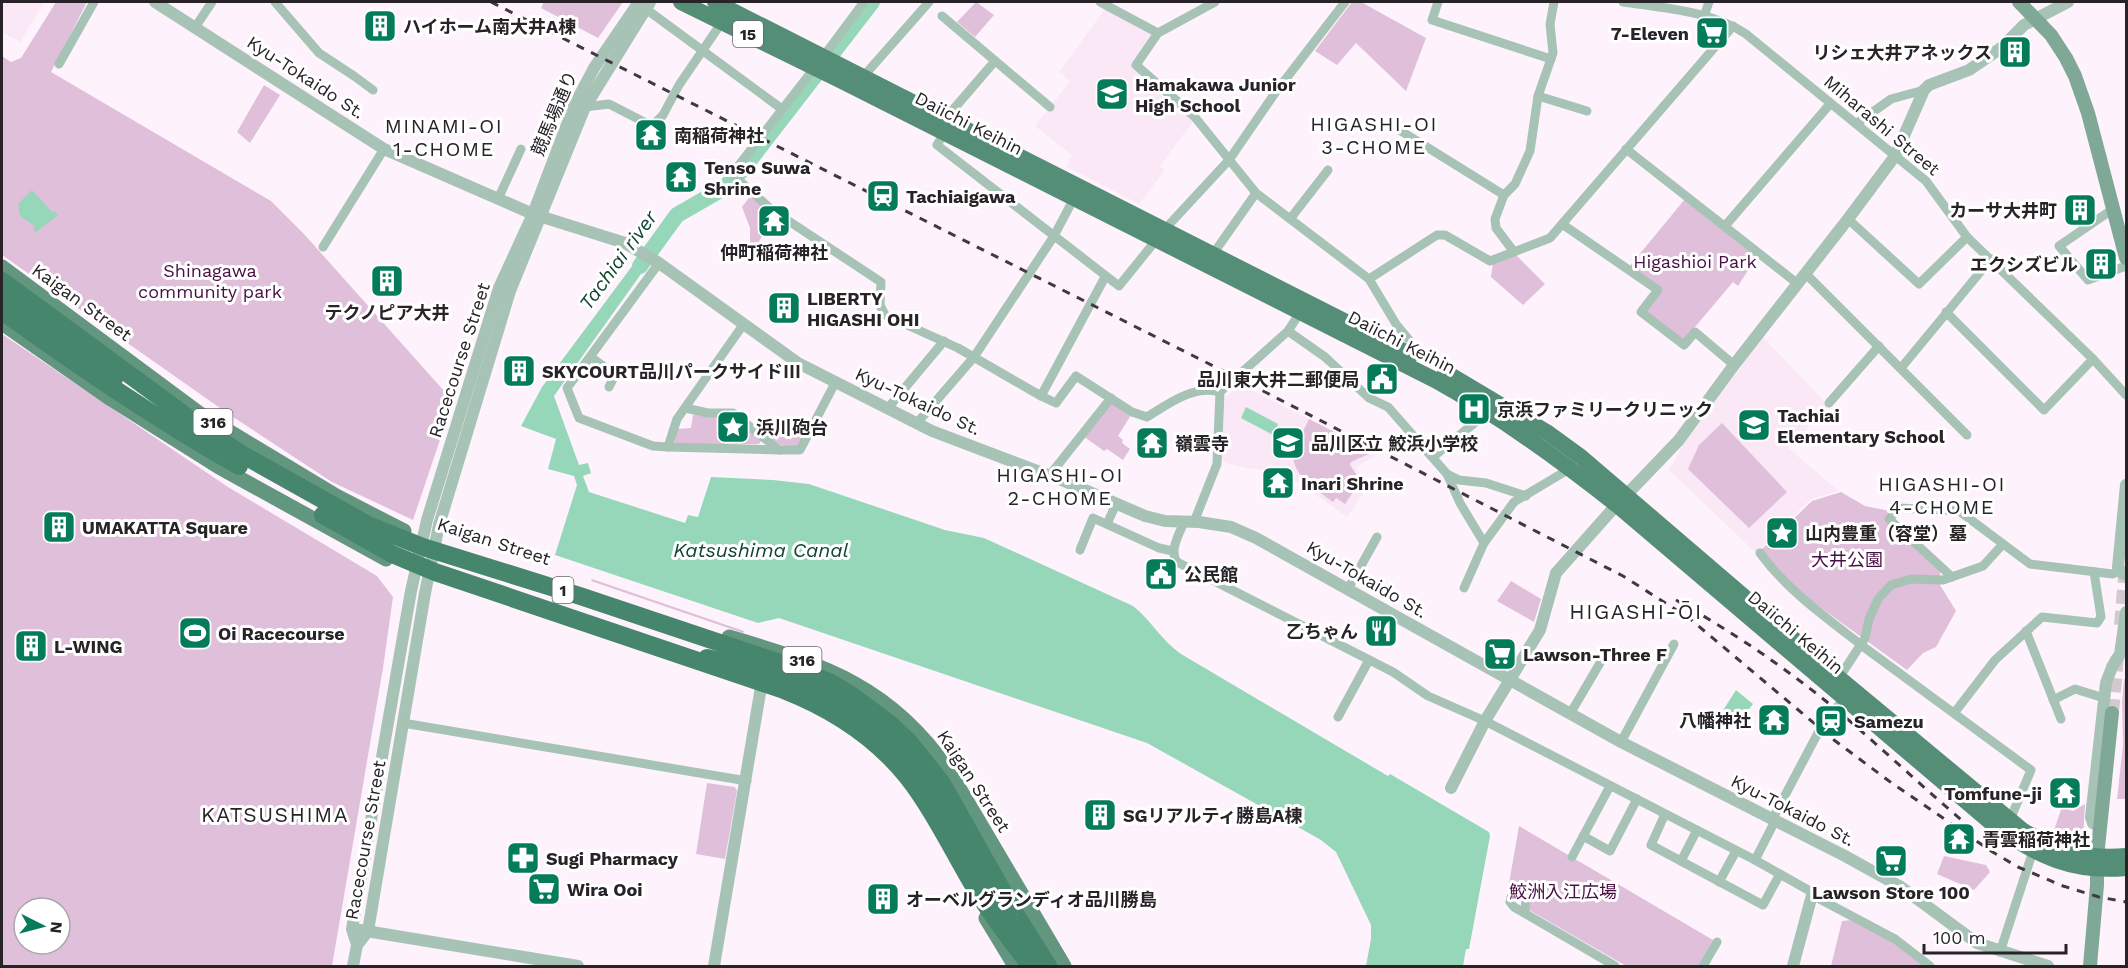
<svg xmlns="http://www.w3.org/2000/svg" width="2128" height="968" viewBox="0 0 2128 968" font-family="'Work Sans','Noto Sans JP',sans-serif">
<rect width="100%" height="100%" fill="#fef3fc"/>
<!-- built -->
<g fill="#fae8f7">
<polygon points="2,2 44,2 20,42 2,32"/>
<polygon points="1105,9 1153,35 1131,65 1194,120 1160,166 1165,170 1139,204 1067,167 1072,155 1035,126 1070,81 1059,72"/>
<polygon points="1763,337 1829,406 1788,448 1839,491 1811,499 1756,553 1669,470 1683,445"/>
<polygon points="1239,384 1378,454 1356,467 1367,488 1347,517 1285,473 1246,468 1226,463 1220,458 1224,399"/>
</g>
<!-- green -->
<g fill="#dfbfda" fill-rule="evenodd">
<polygon points="56,2 87,2 51,72 271,201 304,234 453,401 413,520 332,482 230,415 2,255 2,56 11,62 21,58"/>
<polygon points="544,2 623,2 598,38 541,8"/>
<polygon points="976,2 994,15 975,37 957,22"/>
<polygon points="1352,2 1361,2 1426,38 1406,91 1356,43 1337,65 1315,51"/>
<polygon points="264,85 280,95 250,143 237,132"/>
<polygon points="751,195 774,214 756,247 750,246 750,228 742,207"/>
<polygon points="1685,199 1757,256 1738,286 1733,282 1684,340 1645,313 1662,290 1629,267"/>
<polygon points="1516,255 1545,284 1523,305 1491,277 1493,263"/>
<path d="M2 334 228 487 377 576 393 597 383 668 332 966H2ZM24 908H60V944H24Z"/>
<polygon points="1110,402 1131,415 1118,436 1123,440 1122,443 1130,449 1123,460 1107,449 1104,451 1083,436"/>
<polygon points="693,415 732,418 762,439 759,444 677,445 673,439 677,429 691,428"/>
<path d="M1309 419 1373 452 1351 462 1350 465 1356 474 1357 486 1345 504 1336 498 1333 502C1317 490 1292 476 1293 453Z"/>
<polygon points="1722,423 1787,492 1749,528 1688,469 1699,445"/>
<polygon points="776,425 804,436 797,447 780,445 767,435"/>
<polygon points="1841,492 1865,506 1890,511 1885,518 1940,568 1940,585 1956,611 1936,647 1923,653 1907,670 1799,592 1761,550 1812,501"/>
<polygon points="592,579 744,631 743,633 591,581"/>
<polygon points="1511,581 1541,599 1534,622 1497,601"/>
<polygon points="2124,679 2126,679 2126,799 2117,799 2123,745 2122,702"/>
<polygon points="707,783 735,787 737,791 725,859 696,854"/>
<polygon points="2085,804 2083,836 2073,842 2052,836 2062,807 2073,811"/>
<polygon points="1519,826 1713,940 1698,966 1626,966 1529,910 1521,891 1508,889"/>
<polygon points="1944,856 1986,865 1990,872 1974,890 1937,874"/>
<polygon points="1852,920 1894,943 1923,966 1831,966 1842,921"/>
</g>
<!-- water -->
<g fill="#96d7ba">
<polygon points="32,190 52,212 54,211 58,215 36,232 33,229 35,226 20,216 18,204"/>
<path d="M647 246 656 253 554 396 579 465 588 463 591 473 583 476 589 492 685 523 688 515 698 517 711 477 773 480 809 484 945 530 984 538 1133 606C1151 620 1162 641 1181 654L1388 776 1390 774 1489 832 1490 836 1469 949H1466L1463 966H1366L1371 939V925L1336 852 1321 840 1147 743 779 618 758 623 555 555 577 485 574 476 548 469 556 439 521 426 542 387Z"/>
<polygon points="1246,407 1278,424 1273,435 1241,418"/>
<path d="M1736 690 1753 704 1734 727C1726 729 1719 723 1720 715Z"/>
</g>
<g fill="none" stroke-linecap="round" stroke-linejoin="round">
<!-- river -->
<polyline stroke="#96d7ba" stroke-width="16" points="640,266 677,215 724,188 742,170 872,2"/>
<!-- secondary-tunnel -->
<g stroke="#d3c9d1" stroke-width="14" stroke-dasharray="14 7" stroke-linecap="butt">
<polyline points="2121,625 2126,565"/>
<polyline points="2112,713 2117,657"/>
</g>
<!-- minor -->
<g stroke="#a7c3b6" stroke-width="9">
<polyline points="275,2 319,53 354,76 373,90"/>
<polyline points="864,2 823,57 732,174 772,210 881,282 880,305 885,315 958,348 1041,396 1105,277"/>
<polyline points="1100,2 1158,33"/>
<polyline points="1215,2 1158,33 1136,65 1194,116 1256,193 1369,279 1396,324 1410,341 1411,355"/>
<polyline points="1438,2 1432,20 1551,59"/>
<path d="M1623 2C1664 8 1711 11 1746 34L1926 181 1967 237 2093 359 2126 395"/>
<polyline points="646,9 782,109"/>
<polyline points="942,16 1050,107"/>
<polyline points="1704,16 1709,2"/>
<polyline points="196,26 212,2"/>
<polyline points="59,64 94,2"/>
<polyline points="862,78 929,2"/>
<polyline points="1538,96 1587,111"/>
<polyline points="585,107 609,104 652,126 663,115 679,85 722,22"/>
<polyline points="945,119 995,61"/>
<polyline points="1856,124 1891,99 1924,90"/>
<polyline points="1401,131 1504,195"/>
<polyline points="944,133 937,145 1119,286 1165,229 1229,160 1275,93 1345,2"/>
<polyline points="1626,149 1798,284"/>
<polyline points="498,199 521,149"/>
<polyline points="2113,209 2059,246 2088,280 2126,266"/>
<polyline points="1290,219 1328,170"/>
<polyline points="1848,219 1919,284 1967,237"/>
<polyline points="1562,224 1658,290 1641,312 1684,345 1695,332 1734,365"/>
<polyline points="1725,226 1830,104"/>
<polyline points="323,247 384,149"/>
<polyline points="1514,252 1496,228 1495,219 1504,195 1515,184 1530,151 1538,96 1553,53 1550,24 1554,2"/>
<polyline points="1213,254 1256,193"/>
<polyline points="659,263 567,388 579,418 653,446 668,447 677,419 743,325"/>
<polyline points="1806,274 1967,435"/>
<polyline points="1369,279 1437,235 1445,235 1490,261 1550,238 1733,26"/>
<polyline points="1946,312 2044,410 2093,359"/>
<polyline points="1288,331 1325,357 1369,398 1388,407 1447,474 1459,480 1486,483 1526,496"/>
<polyline points="591,357 615,375 609,387"/>
<polyline points="1901,368 1991,259"/>
<path d="M1041 396 1056 403 1076 376 1132 412 1147 417C1168 404 1195 384 1220 392"/>
<polyline points="1829,403 1879,346"/>
<polyline points="685,408 708,413 733,413 779,450 800,450 835,383"/>
<polyline points="888,408 944,341"/>
<polyline points="917,423 974,357 1054,236 1074,198"/>
<polyline points="668,447 779,450"/>
<polyline points="1433,457 1489,411"/>
<polyline points="1447,474 1460,503 1484,543"/>
<polyline points="1049,476 1111,398"/>
<path d="M1184 522C1179 534 1169 551 1177 562L1393 672 1428 696 1485 721 1755 860 1810 891 1812 895 1895 939 1930 966"/>
<polyline points="1194,522 1217,464 1220,392 1288,331 1301,311"/>
<polyline points="1107,524 1116,504"/>
<polyline points="1080,550 1093,518 1159,548 1173,551"/>
<path d="M1760 553C1787 590 1824 616 1860 644"/>
<polyline points="1952,577 1889,519 1899,508 1959,511 2030,564 2113,574 2119,571"/>
<polyline points="1464,588 1484,543 1514,502 1571,468"/>
<polyline points="1348,589 1377,537"/>
<polyline points="2026,631 2061,719"/>
<polyline points="1861,645 2031,770 2012,815 2008,819"/>
<polyline points="1839,678 1865,638 1869,619 1878,599 1891,585 1911,579 1943,580 1983,566 2003,544"/>
<polyline points="2053,700 2075,689 2104,698"/>
<polyline points="1955,712 1995,660 2042,617 2097,623 2101,617 2094,572"/>
<polyline points="1570,714 1600,663"/>
<polyline points="1338,717 1369,660"/>
<polyline points="403,723 747,781"/>
<polyline points="1621,742 1674,644"/>
<polyline points="1665,814 1651,845 1763,905 1780,874"/>
<polyline points="1772,820 1819,731 1844,698"/>
<polyline points="1583,836 1610,851 1637,799"/>
<polyline points="1572,857 1610,786"/>
<polyline points="1755,860 1775,821"/>
<polyline points="1681,861 1697,830"/>
<polyline points="1719,882 1736,851"/>
<polyline points="1525,912 1526,897 1516,893 1511,897 1510,902 1514,907 1615,966"/>
<polyline points="2000,952 2033,851"/>
<polyline points="1703,966 1717,942"/>
</g>
<!-- tertiary -->
<g stroke="#a7c3b6" stroke-width="12">
<polyline points="155,2 384,149 533,214 625,243 659,263 798,363 932,431 1064,481 1145,516 1165,521 1199,522 1231,527 1256,538 1621,742 1845,856 1901,887 1977,943 2048,966"/>
<polyline points="2126,485 2118,567 2122,573 2126,575"/>
<polyline points="1451,788 1485,721 1540,630 1556,573 1611,511 1679,440 1734,365 1848,219 1895,156 1924,90 1929,85 1969,70 2001,48 2024,25 2068,2"/>
<polyline points="2100,827 2093,823 2091,817 2106,683 2112,667 2120,654 2126,612"/>
<polyline points="360,930 578,966"/>
<polyline points="357,945 368,931 425,593 439,525 510,291 585,107 650,2"/>
<polyline points="353,966 357,945 352,929 411,591 427,520 499,288 533,214 574,106 594,68 639,2"/>
<polyline points="714,966 761,687"/>
<polyline points="1793,966 1812,895"/>
</g>
<!-- secondary -->
<g stroke="#7fa996" stroke-width="14">
<polyline points="2019,2 2051,35 2066,58 2075,76 2088,113 2126,258"/>
<polyline points="2090,966 2097,885 2097,857 2112,713"/>
</g>
<!-- primary -->
<g stroke="#62967f" stroke-width="15">
<polyline points="2,267 200,414 336,496 404,531"/>
<polyline points="2,323 111,399 219,467 386,559"/>
<path d="M729 637C827 666 893 687 952 776L1064 966"/>
<polyline points="986,918 1015,966"/>
</g>
<!-- trunk -->
<g stroke="#548e76" stroke-width="16">
<path d="M681 2 842 81 1435 380C1500 416 1559 459 1617 505L1995 826C2037 856 2073 873 2126 868"/>
<polyline points="715,2 1411,355"/>
<path d="M1445 372 1548 433 1581 457 1839 678 2022 830C2055 850 2087 860 2126 856"/>
</g>
<!-- motorway -->
<g stroke="#46866c" stroke-width="18">
<polyline points="2,297 114,379"/>
<path d="M707 658C804 677 872 708 932 789L1020 941"/>
</g>
<!-- rail -->
<g stroke="#3f3a3f" stroke-width="3" stroke-dasharray="8 8" stroke-linecap="butt">
<polyline points="491,2 1267,393 1623,576 1689,618 1834,740 1889,781 1991,851 2018,867 2063,886 2099,897 2126,902"/>
<path d="M1676 600C1729 630 1780 664 1827 702 1877 743 1923 788 1972 829"/>
</g>
<!-- motorway-bridge -->
<g stroke="#46866c" stroke-width="18">
<polyline points="2,281 206,431 243,455 368,525 423,547 580,596 795,668 831,683 851,695 890,724 909,742 941,782 1016,915 1048,966"/>
<path d="M2 311C79 366 156 419 239 466"/>
<path d="M323 515 392 554 435 572 784 690C840 712 889 746 922 797 942 827 957 858 975 888 992 915 1011 941 1031 966"/>
</g>
</g>
<!-- icons -->
<defs>
<g id="building-square" transform="scale(1.725)"><rect x="-9" y="-9" width="18" height="18" rx="4" fill="#047c5a" stroke="#fff"/><path d="M-4-6H4V6H1V3H-1V6H-4ZM-2.5-4.3h1.7v1.8h-1.7ZM.8-4.3h1.7v1.8H.8ZM-2.5-1h1.7V.8h-1.7ZM.8-1h1.7V.8H.8Z" fill="#fff"/></g>
<g id="supermarket-square" transform="scale(1.725)"><rect x="-9" y="-9" width="18" height="18" rx="4" fill="#047c5a" stroke="#fff"/><path d="M-6-5.5h2.5l.6 2H6L4.5 2H-2.5L-4.4-4H-6ZM-1.5 3.2a1.3 1.3 0 1 0 .1 0ZM3 3.2a1.3 1.3 0 1 0 .1 0Z" fill="#fff"/></g>
<g id="school-square" transform="scale(1.725)"><rect x="-9" y="-9" width="18" height="18" rx="4" fill="#047c5a" stroke="#fff"/><path d="M0-5L7-2L0 1L-7-2ZM-4 1L0 2.5L4 1V4Q0 6-4 4Z" fill="#fff"/></g>
<g id="temple-square" transform="scale(1.725)"><rect x="-9" y="-9" width="18" height="18" rx="4" fill="#047c5a" stroke="#fff"/><path d="M0-6L5-2H3V0L6.5 2.5H4V6H1.5V3h-3V6H-4V2.5H-6.5L-3 0V-2H-5Z" fill="#fff"/></g>
<g id="station-square" transform="scale(1.725)"><rect x="-9" y="-9" width="18" height="18" rx="4" fill="#047c5a" stroke="#fff"/><path d="M-3-6H3Q5-6 5-4V2Q5 4 3 4L4.5 6H3L1.5 4h-3L-3 6H-4.5L-3 4Q-5 4-5 2V-4Q-5-6-3-6ZM-3.5-4v3h7v-3ZM-3.5 1v1.5H-2V1ZM2 1v1.5H3.5V1Z" fill="#fff"/></g>
<g id="civic-square" transform="scale(1.725)"><rect x="-9" y="-9" width="18" height="18" rx="4" fill="#047c5a" stroke="#fff"/><path d="M-.6-6.5H3V-4.5H.6V-3L4-1V1h2V6H-6V1h2V-1L-.6-3ZM-1.2 2.5V6h2.4V2.5Z" fill="#fff"/></g>
<g id="hospital-square" transform="scale(1.725)"><rect x="-9" y="-9" width="18" height="18" rx="4" fill="#047c5a" stroke="#fff"/><path d="M-5-5h3v3.5h4V-5h3V5h-3V1.5h-4V5h-3Z" fill="#fff"/></g>
<g id="sight-square" transform="scale(1.725)"><rect x="-9" y="-9" width="18" height="18" rx="4" fill="#047c5a" stroke="#fff"/><path d="M0-6L1.8-2.2L6-1.7L2.9 1.2L3.7 5.4L0 3.3L-3.7 5.4L-2.9 1.2L-6-1.7L-1.8-2.2Z" fill="#fff"/></g>
<g id="restaurant-square" transform="scale(1.725)"><rect x="-9" y="-9" width="18" height="18" rx="4" fill="#047c5a" stroke="#fff"/><path d="M-5-6h1v4h1v-4h1v4h1v-4h1v5L-1.5 .5V6h-2V.5L-5-1ZM5-6V6H3V1.5H1.5Q1.5-4 5-6Z" fill="#fff"/></g>
<g id="stadium-square" transform="scale(1.725)"><rect x="-9" y="-9" width="18" height="18" rx="4" fill="#047c5a" stroke="#fff"/><path d="M0-5a6.5 5 0 1 0 0 10a6.5 5 0 1 0 0-10ZM-3.5-1.8h7v3.6h-7Z" fill="#fff"/></g>
<g id="pharmacy-square" transform="scale(1.725)"><rect x="-9" y="-9" width="18" height="18" rx="4" fill="#047c5a" stroke="#fff"/><path d="M-2-6h4v4h4v4h-4v4h-4v-4h-4v-4h4Z" fill="#fff"/></g>
</defs>
<g fill-rule="evenodd">
<use href="#building-square" x="380" y="26"/>
<use href="#supermarket-square" x="1712" y="33"/>
<use href="#building-square" x="2015" y="52"/>
<use href="#school-square" x="1112" y="94"/>
<use href="#temple-square" x="651" y="135"/>
<use href="#temple-square" x="681" y="177"/>
<use href="#station-square" x="883" y="196"/>
<use href="#building-square" x="2080" y="210"/>
<use href="#temple-square" x="774" y="221"/>
<use href="#building-square" x="2101" y="264"/>
<use href="#building-square" x="387" y="281"/>
<use href="#building-square" x="784" y="308"/>
<use href="#building-square" x="519" y="371"/>
<use href="#civic-square" x="1382" y="379"/>
<use href="#hospital-square" x="1474" y="409"/>
<use href="#school-square" x="1754" y="425"/>
<use href="#sight-square" x="733" y="427"/>
<use href="#temple-square" x="1152" y="443"/>
<use href="#school-square" x="1288" y="443"/>
<use href="#temple-square" x="1278" y="483"/>
<use href="#building-square" x="59" y="527"/>
<use href="#sight-square" x="1782" y="533"/>
<use href="#civic-square" x="1161" y="574"/>
<use href="#restaurant-square" x="1381" y="631"/>
<use href="#stadium-square" x="195" y="633"/>
<use href="#building-square" x="31" y="646"/>
<use href="#supermarket-square" x="1500" y="654"/>
<use href="#temple-square" x="1774" y="720"/>
<use href="#station-square" x="1831" y="721"/>
<use href="#temple-square" x="2065" y="793"/>
<use href="#building-square" x="1100" y="815"/>
<use href="#temple-square" x="1959" y="839"/>
<use href="#pharmacy-square" x="523" y="858"/>
<use href="#supermarket-square" x="1891" y="861"/>
<use href="#supermarket-square" x="544" y="889"/>
<use href="#building-square" x="883" y="899"/>
</g>
<g text-anchor="middle" dominant-baseline="central" stroke-width="6" stroke-linejoin="round" paint-order="stroke">
<!-- shield labels -->
<g fill="#fff" stroke="#686568" stroke-width="1.5">
<rect x="733" y="21" width="30" height="26" rx="4.5"/>
<rect x="193.5" y="409" width="39" height="26" rx="4.5"/>
<rect x="552.5" y="577" width="21" height="26" rx="4.5"/>
<rect x="782.5" y="647" width="39" height="26" rx="4.5"/>
</g>
<g font-size="16" font-weight="bold" fill="#272327">
<text x="748" y="34">15</text>
<text x="213" y="422">316</text>
<text x="563" y="590">1</text>
<text x="802" y="660">316</text>
</g>
<!-- poi labels -->
<g font-size="18" font-weight="bold" fill="#272327" stroke="#fff" text-anchor="start">
<text x="403" y="26">ハイホーム南大井A棟</text>
<text x="1689" y="33" text-anchor="end">7-Eleven</text>
<text x="1992" y="52" text-anchor="end">リシェ大井アネックス</text>
<text x="1135" y="84">Hamakawa Junior<tspan x="1135" dy="21">High School</tspan></text>
<text x="674" y="135">南稲荷神社</text>
<text x="704" y="167">Tenso Suwa<tspan x="704" dy="21">Shrine</tspan></text>
<text x="906" y="196">Tachiaigawa</text>
<text x="2057" y="210" text-anchor="end">カーサ大井町</text>
<text x="774" y="252" text-anchor="middle">仲町稲荷神社</text>
<text x="2078" y="264" text-anchor="end">エクシズビル</text>
<text x="807" y="298">LIBERTY<tspan x="807" dy="21">HIGASHI OHI</tspan></text>
<text x="387" y="312" text-anchor="middle">テクノピア大井</text>
<text x="542" y="371">SKYCOURT品川パークサイドⅢ</text>
<text x="1359" y="379" text-anchor="end">品川東大井二郵便局</text>
<text x="1497" y="409">京浜ファミリークリニック</text>
<text x="1777" y="415">Tachiai<tspan x="1777" dy="21">Elementary School</tspan></text>
<text x="756" y="427">浜川砲台</text>
<text x="1175" y="443">嶺雲寺</text>
<text x="1311" y="443">品川区立 鮫浜小学校</text>
<text x="1301" y="483">Inari Shrine</text>
<text x="82" y="527">UMAKATTA Square</text>
<text x="1805" y="533">山内豊重（容堂）墓</text>
<text x="1184" y="574">公民館</text>
<text x="1358" y="631" text-anchor="end">乙ちゃん</text>
<text x="218" y="633">Oi Racecourse</text>
<text x="54" y="646">L-WING</text>
<text x="1523" y="654">Lawson-Three F</text>
<text x="1751" y="720" text-anchor="end">八幡神社</text>
<text x="1854" y="721">Samezu</text>
<text x="2042" y="793" text-anchor="end">Tomfune-ji</text>
<text x="1123" y="815">SGリアルティ勝島A棟</text>
<text x="1982" y="839">青雲稲荷神社</text>
<text x="546" y="858">Sugi Pharmacy</text>
<text x="567" y="889">Wira Ooi</text>
<text x="1891" y="892" text-anchor="middle">Lawson Store 100</text>
<text x="906" y="899">オーベルグランディオ品川勝島</text>
</g>
<!-- street labels -->
<g font-size="18" fill="#272327" stroke="#fff">
<text transform="translate(306 77) rotate(33)">Kyu-Tokaido St.</text>
<text transform="translate(554 113) rotate(-67)">競馬場通り</text>
<text transform="translate(969 123) rotate(27)">Daiichi Keihin</text>
<text transform="translate(1882 125) rotate(40)">Miharashi Street</text>
<text transform="translate(82 302) rotate(36)">Kaigan Street</text>
<text transform="translate(1402 342) rotate(27)">Daiichi Keihin</text>
<text transform="translate(459 360) rotate(-72)">Racecourse Street</text>
<text transform="translate(918 401) rotate(25)">Kyu-Tokaido St.</text>
<text transform="translate(494 541) rotate(18)">Kaigan Street</text>
<text transform="translate(1367 579) rotate(30)">Kyu-Tokaido St.</text>
<text transform="translate(1796 632) rotate(40)">Daiichi Keihin</text>
<text transform="translate(974 781) rotate(57)">Kaigan Street</text>
<text transform="translate(1793 810) rotate(27)">Kyu-Tokaido St.</text>
<text transform="translate(365 840) rotate(-80)">Racecourse Street</text>
</g>
<!-- park labels -->
<g font-size="18" fill="#470e43" stroke="#fff">
<text x="1695" y="261">Higashioi Park</text>
<text x="210" y="270">Shinagawa<tspan x="210" dy="21">community park</tspan></text>
<text x="1847" y="559">大井公園</text>
<text x="1563" y="891">鮫洲入江広場</text>
</g>
<!-- neighbourhood labels -->
<g font-size="20" letter-spacing="1.5" fill="#272327" stroke="#fff">
<text x="1374" y="124">HIGASHI-OI<tspan x="1374" dy="23">3-CHOME</tspan></text>
<text x="444" y="126">MINAMI-OI<tspan x="444" dy="23">1-CHOME</tspan></text>
<text x="1060" y="475">HIGASHI-OI<tspan x="1060" dy="23">2-CHOME</tspan></text>
<text x="1942" y="484">HIGASHI-OI<tspan x="1942" dy="23">4-CHOME</tspan></text>
</g>
<!-- water labels -->
<g font-size="20" font-style="italic" fill="#0f4532" stroke="#fff">
<text transform="translate(618 260) rotate(-54)">Tachiai river</text>
<text x="761" y="550">Katsushima Canal</text>
</g>
<!-- quarter labels -->
<g font-size="21" letter-spacing="1.5" fill="#272327" stroke="#fff">
<text x="1636" y="611">HIGASHI-ŌI</text>
<text x="275" y="814">KATSUSHIMA</text>
</g>
</g>
<!-- border -->
<rect width="2128" height="968" fill="none" stroke="#272327" stroke-width="6"/>
<!-- north arrow -->
<g transform="translate(42 926) rotate(96)"><circle r="28" fill="#ffffff" stroke="#a9a7a9" stroke-width="1.5"/>
<path d="M0-4.5L10 22L0 15L-10 22Z" fill="#047c5a"/>
<text y="-9" font-size="16" font-weight="bold" text-anchor="middle" fill="#272327">N</text>
</g>
<!-- scale -->
<path d="M1924 944v9h142v-9" fill="none" stroke="#272327" stroke-width="3"/>
<text x="1933" y="944" font-size="18" fill="#272327" stroke="#ffffff" stroke-width="4.5" paint-order="stroke">100 m</text>
</svg>
